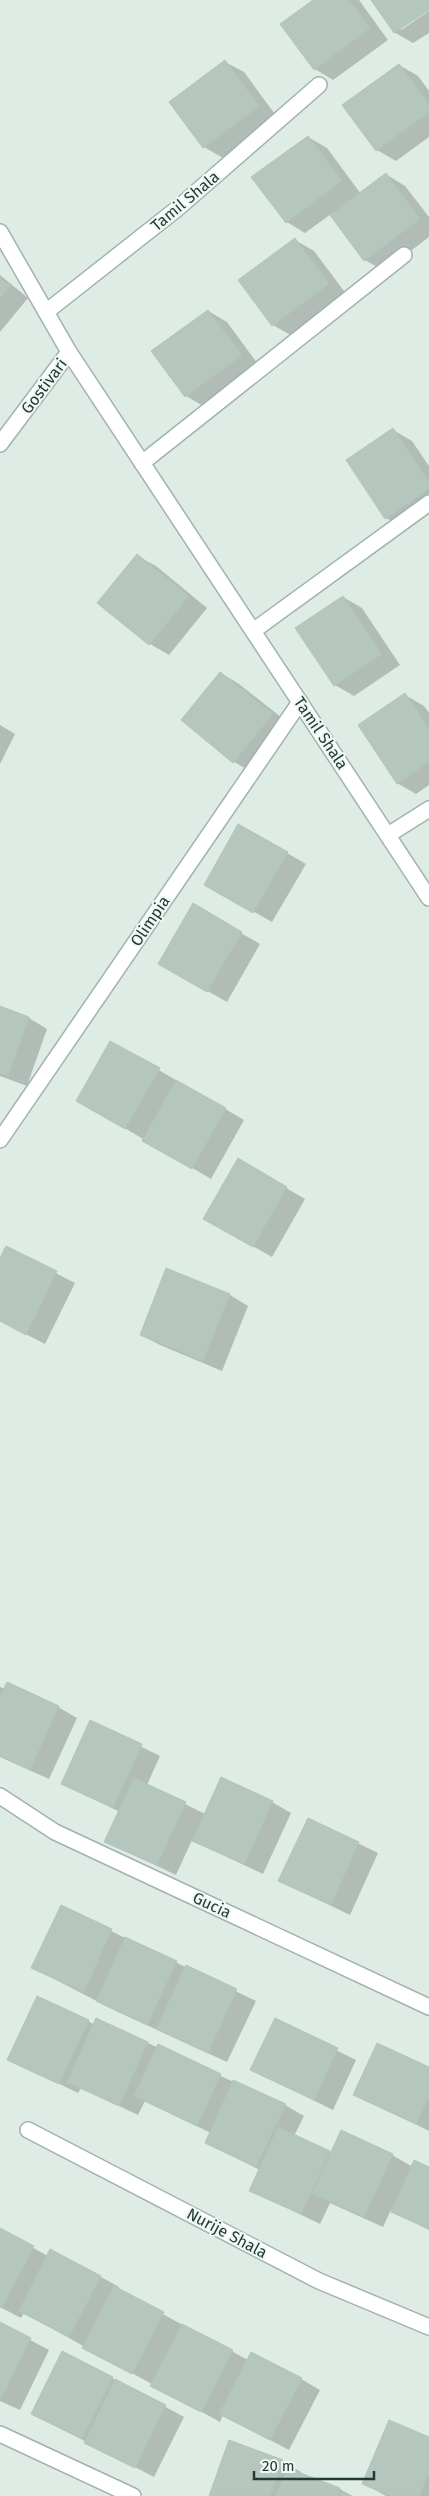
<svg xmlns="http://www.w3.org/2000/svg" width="429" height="2496" viewBox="0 0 429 2496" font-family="'Fira Sans',sans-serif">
<rect width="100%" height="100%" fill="#dfebe5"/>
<!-- shadow -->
<g fill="#0003">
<polygon points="315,0 359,0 388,40 333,80 315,69"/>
<polygon points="372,0 429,0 429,8 401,27 401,30 429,11 429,33 413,43 394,32"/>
<polygon points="225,62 244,72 277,117 223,158 204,147"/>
<polygon points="399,65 418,76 429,91 429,137 396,161 377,150"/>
<polygon points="308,137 327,148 361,194 387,175 405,186 429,217 429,237 384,271 365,260 331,214 305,233 287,222"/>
<polygon points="295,240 314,251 347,295 292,336 273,325"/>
<polygon points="0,275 28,298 0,332"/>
<polygon points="208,311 227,322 260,367 205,407 186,396 153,351"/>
<polygon points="393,430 412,441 429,466 429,512 404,528 386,518"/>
<polygon points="137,556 156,566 207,608 169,655 150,644"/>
<polygon points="343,597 362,608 400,665 354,696 335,685"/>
<polygon points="221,673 239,684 291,725 252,772 234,762"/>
<polygon points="405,695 424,706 429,713 429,785 416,794 397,783"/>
<polygon points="0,725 15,734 0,764"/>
<polygon points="239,825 306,864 272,922 205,884"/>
<polygon points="193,905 260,944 227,1002 160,964"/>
<polygon points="0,1008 29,1018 47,1029 27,1086 0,1076"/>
<polygon points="111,1042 244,1120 211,1179 77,1100"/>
<polygon points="238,1160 305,1199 272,1257 205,1219"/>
<polygon points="7,1248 75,1283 45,1344 0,1321 0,1261"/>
<polygon points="167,1269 230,1295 248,1306 222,1371 160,1345 141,1335"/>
<polygon points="0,1687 58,1707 77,1718 49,1779 0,1757"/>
<polygon points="91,1722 160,1756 147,1785 205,1814 272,1802 291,1813 263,1874 192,1840 176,1875 106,1842 120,1812 63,1783"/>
<polygon points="308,1819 378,1853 350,1915 280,1881"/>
<polygon points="61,1907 256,2001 227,2062 116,2011 33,1968"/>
<polygon points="97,2020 285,2105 304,2116 294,2136 332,2153 392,2155 413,2167 429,2168 429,2230 391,2210 383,2227 330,2203 320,2224 250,2190 260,2170 206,2143 211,2133 145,2101 138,2115 81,2088 78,2093 9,2059 88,2021 95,2025"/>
<polygon points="275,2020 356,2060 333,2110 252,2070"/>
<polygon points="429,2069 429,2131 355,2094"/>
<polygon points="0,2230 48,2256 51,2251 101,2277 119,2287 118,2290 248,2360 301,2379 320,2390 289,2450 223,2415 220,2422 24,2313 21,2318 0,2307"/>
<polygon points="0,2324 49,2350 20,2410 0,2401"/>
<polygon points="112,2378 184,2417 154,2477 33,2414"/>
<polygon points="429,2438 429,2496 386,2496 364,2484"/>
<polygon points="230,2442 283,2461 301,2472 301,2474 340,2489 352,2496 210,2496"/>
</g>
<!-- building -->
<g fill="#b4c6be" stroke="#b1c5bc">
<polygon points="313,0 349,0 370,28 314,70 280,24"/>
<polygon points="371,0 429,0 429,10 394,33"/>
<polygon points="225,60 259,106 203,148 169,102"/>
<polygon points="399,64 429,104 429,112 376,151 342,105"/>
<polygon points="308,136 342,181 286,223 251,177"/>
<polygon points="386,173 420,219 364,261 330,215"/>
<polygon points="295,238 329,284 272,326 238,280"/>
<polygon points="0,278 10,286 0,298"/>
<polygon points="208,310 242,355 185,397 151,351"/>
<polygon points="393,428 429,482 429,489 385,519 346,460"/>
<polygon points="137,554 189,596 149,645 97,603"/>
<polygon points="343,596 382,654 334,686 295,628"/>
<polygon points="220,672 273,714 233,763 181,720"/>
<polygon points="405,693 429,729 429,762 397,784 358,725"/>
<polygon points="238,824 288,852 253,913 204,885"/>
<polygon points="193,903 242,932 207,992 158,964"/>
<polygon points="0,1006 29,1017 8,1076 0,1073"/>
<polygon points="110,1041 160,1068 125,1129 76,1101"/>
<polygon points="176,1080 226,1108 192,1169 142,1141"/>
<polygon points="238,1158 287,1187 253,1247 203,1219"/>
<polygon points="6,1246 57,1271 26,1335 0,1321 0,1258"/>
<polygon points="166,1268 230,1294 203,1361 140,1335"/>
<polygon points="7,1682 59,1706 30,1770 0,1756 0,1697"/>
<polygon points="90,1720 142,1744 113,1808 61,1784"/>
<polygon points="221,1777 273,1801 244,1864 192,1841"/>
<polygon points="134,1778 186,1802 157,1865 104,1842"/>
<polygon points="308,1818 359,1842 331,1905 278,1881"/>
<polygon points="61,1905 112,1929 84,1992 31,1968"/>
<polygon points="125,1937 177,1961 147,2025 96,2001"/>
<polygon points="186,1965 237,1989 208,2053 156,2029"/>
<polygon points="37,1996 89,2020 59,2084 7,2060"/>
<polygon points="96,2018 148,2042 119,2106 67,2082"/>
<polygon points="275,2018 338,2048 314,2100 250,2070"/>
<polygon points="377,2043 429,2067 429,2097 416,2124 353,2095"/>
<polygon points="158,2044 221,2074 197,2126 134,2096"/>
<polygon points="233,2080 286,2104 256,2167 205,2143"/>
<polygon points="278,2127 330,2151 301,2214 249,2191"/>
<polygon points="341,2130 393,2154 364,2217 312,2194"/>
<polygon points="414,2160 429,2167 429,2229 391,2212"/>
<polygon points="0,2228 34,2246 2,2308 0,2307"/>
<polygon points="50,2249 101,2276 69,2337 19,2311"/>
<polygon points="114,2286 164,2312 132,2374 82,2348"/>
<polygon points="0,2322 31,2338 0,2401"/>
<polygon points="182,2324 233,2350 201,2412 150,2386"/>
<polygon points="62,2351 113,2377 82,2439 31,2414"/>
<polygon points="251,2352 302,2378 270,2440 219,2414"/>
<polygon points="115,2379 166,2405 135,2468 84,2443"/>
<polygon points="389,2420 429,2437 429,2472 419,2496 391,2496 362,2484"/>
<polygon points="229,2440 283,2460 270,2496 209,2496"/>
<polygon points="287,2468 340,2488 337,2496 276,2496"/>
<polygon points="341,2492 352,2496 339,2496"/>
</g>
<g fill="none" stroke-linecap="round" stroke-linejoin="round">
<!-- minor casing -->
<g stroke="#a2b3ac" stroke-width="18">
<g id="minor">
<polyline points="0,232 69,352 429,898"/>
<polyline points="46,312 178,208 319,85"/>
<polyline points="0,444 69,352"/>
<polyline points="142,463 404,255"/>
<polyline points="253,631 429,503"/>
<polyline points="388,835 429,809"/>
<polyline points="0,1140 300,702"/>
<polyline points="0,1796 55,1832 429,2007"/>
<polyline points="28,2130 319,2281 429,2327"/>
<polyline points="0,2434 133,2496"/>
</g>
</g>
<!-- minor -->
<use href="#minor" stroke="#fff" stroke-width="15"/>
</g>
<g text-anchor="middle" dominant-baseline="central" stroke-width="4" stroke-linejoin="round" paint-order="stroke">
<!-- street labels -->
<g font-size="16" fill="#203c33" stroke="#f0f8f3">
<text transform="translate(185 201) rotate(-40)">Tamil Shala</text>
<text transform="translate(44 386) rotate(-53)">Gostivari</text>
<text transform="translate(321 733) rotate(56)">Tamil Shala</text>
<text transform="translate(150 921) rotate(-56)">Olimpia</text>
<text transform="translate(212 1905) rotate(25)">Gucia</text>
<text transform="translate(227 2233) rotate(28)">Nurije Shala</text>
</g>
</g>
<!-- scale -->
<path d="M254 2471v8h120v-8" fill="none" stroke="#203c33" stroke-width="2.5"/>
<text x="262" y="2471" font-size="15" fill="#203c33" stroke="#f0f8f3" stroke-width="4" paint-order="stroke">20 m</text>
</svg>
